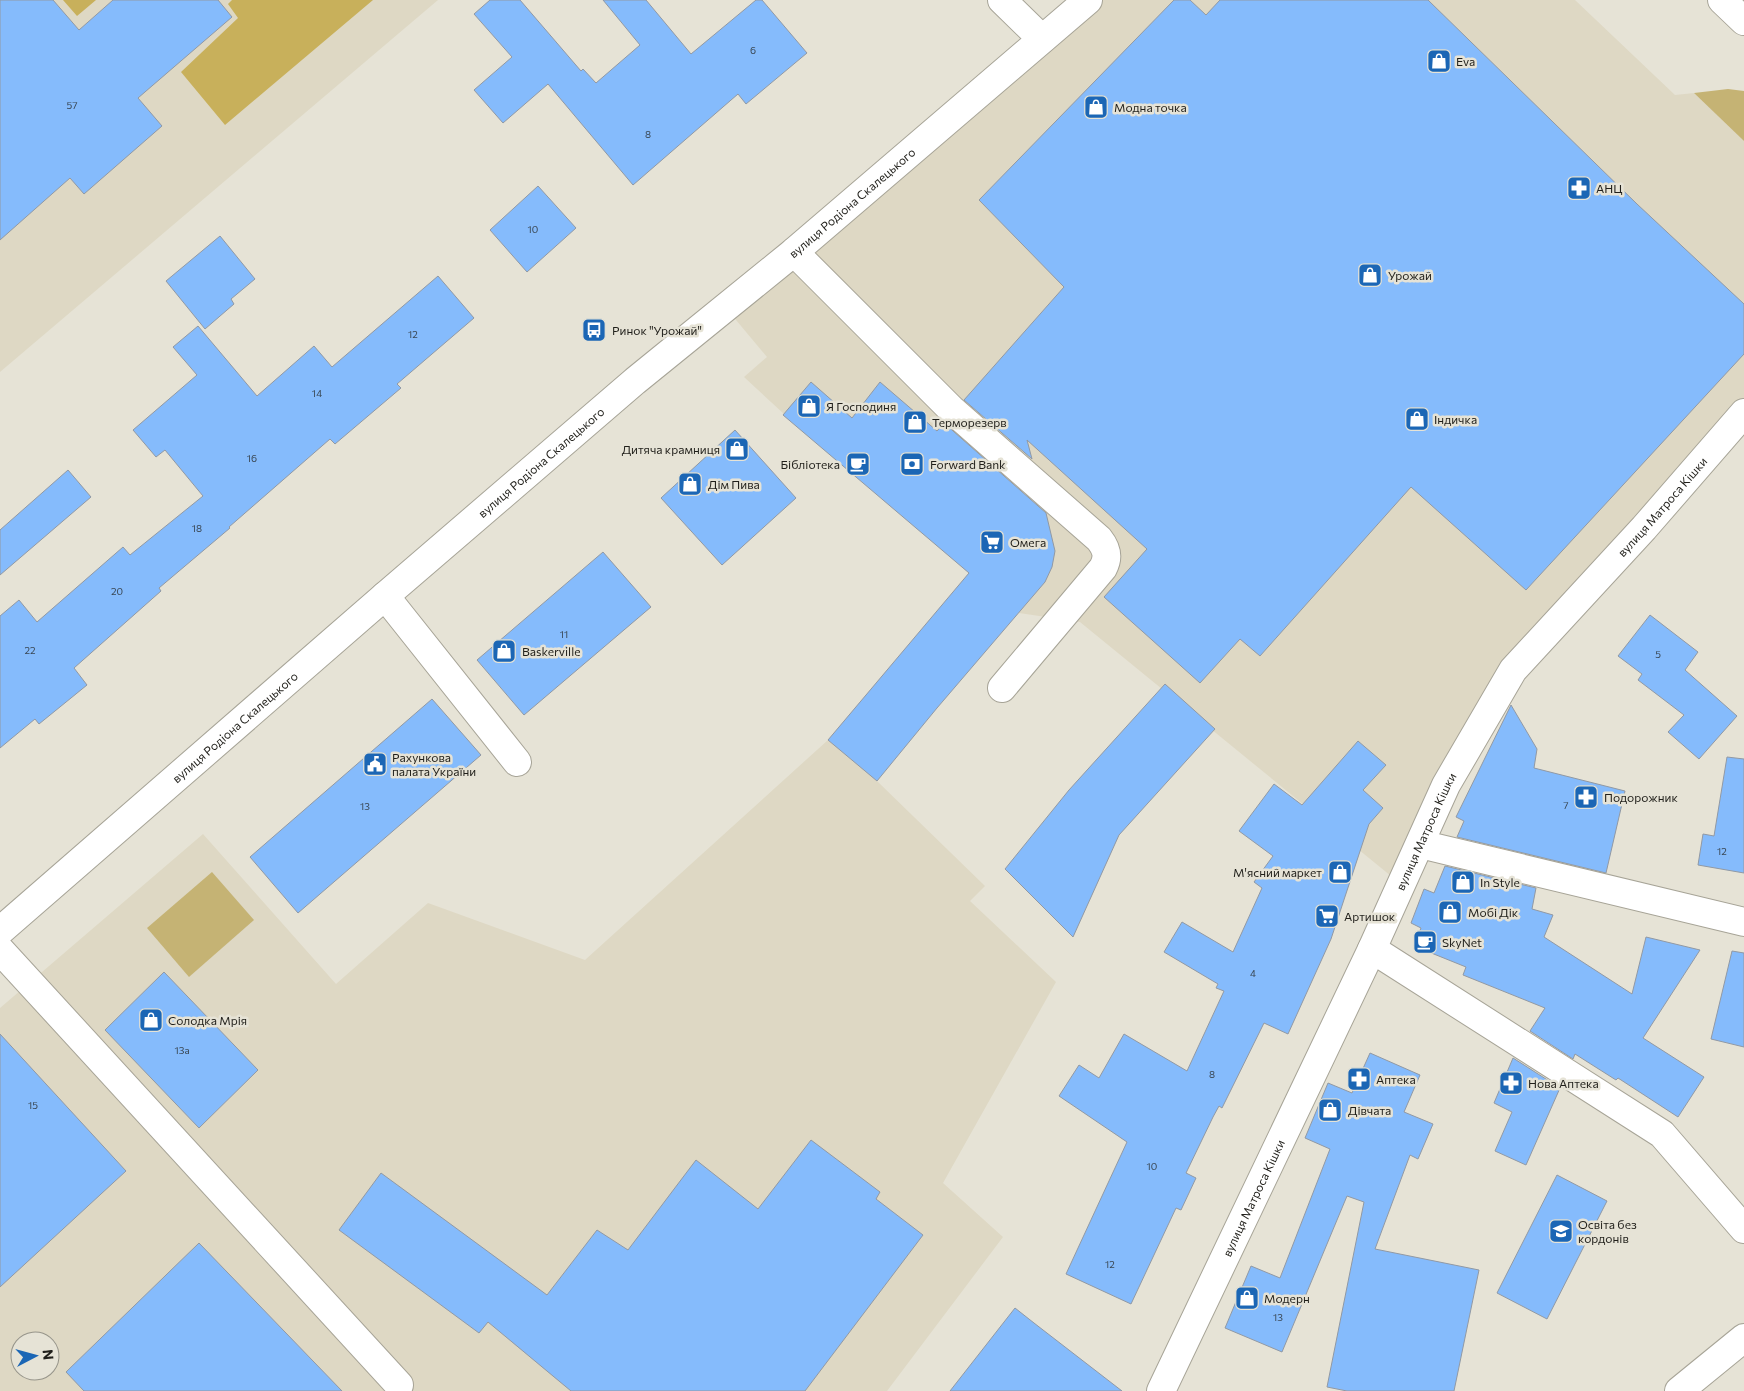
<svg xmlns="http://www.w3.org/2000/svg" width="1744" height="1391" viewBox="0 0 1744 1391" font-family="Commissioner,sans-serif">
<rect width="100%" height="100%" fill="#e6e3d6"/>
<!-- built -->
<g fill="#ded8c4" fill-rule="evenodd">
<polygon points="0,0 438,0 0,372"/>
<polygon points="1089,0 1575,0 1675,95 1694,93 1744,141 1744,413 1513,670 1402,885 1080,622 1019,613 969,573 784,414 744,377 767,357 726,308"/>
<path d="M828 740 877 781 985 886 970 901 1056 982 943 1183 1003 1237 887 1391H0V1008L203 834 336 984 428 903 585 960ZM20 1341H50V1371H20Z"/>
</g>
<!-- green -->
<g fill="#c5b374">
<polygon points="1728,89 1744,91 1744,141 1694,93"/>
<polygon points="212,872 254,920 189,977 147,928"/>
</g>
<!-- forest -->
<g fill="#c8b05b">
<polygon points="63,0 96,0 77,16"/>
<polygon points="232,0 373,0 225,125 181,72 238,18 228,4"/>
</g>
<!-- building -->
<g fill="#85bbfc" stroke="#9199a4">
<polygon points="0,0 53,0 79,30 113,0 218,0 232,17 138,98 162,126 84,194 70,178 0,240"/>
<polygon points="490,0 520,0 581,71 583,69 596,83 640,45 603,0 646,0 691,54 756,0 762,0 807,53 746,104 738,94 633,185 548,84 503,123 474,90 512,57 474,14"/>
<polygon points="1174,0 1190,0 1206,15 1220,0 1428,0 1637,204 1744,304 1744,354 1526,590 1411,487 1260,656 1240,639 1200,683 1104,597 1147,549 1027,440 1032,459 964,400 1064,287 979,200"/>
<polygon points="538,186 576,228 527,272 490,230"/>
<polygon points="220,236 255,279 231,299 234,304 205,329 166,281"/>
<polygon points="438,276 474,318 397,384 401,388 335,444 330,439 229,527 230,528 159,588 161,591 74,668 87,685 39,724 35,719 0,748 0,616 19,600 37,622 123,547 130,555 203,496 165,450 156,457 133,430 197,375 173,347 198,326 257,396 314,346 332,367"/>
<polygon points="811,382 852,418 880,382 937,431 944,423 1046,513 1055,551 1052,567 1045,582 937,708 877,781 828,740 969,573 783,415"/>
<polygon points="735,430 796,498 722,565 661,498"/>
<polygon points="68,470 91,497 0,575 0,530"/>
<polygon points="603,552 651,607 524,715 477,660"/>
<polygon points="1650,615 1698,652 1685,670 1737,716 1699,759 1668,732 1684,715 1638,680 1642,674 1618,656"/>
<polygon points="1165,684 1215,729 1119,835 1073,937 1005,869 1069,790"/>
<polygon points="432,699 481,755 298,913 250,857"/>
<polygon points="1511,705 1537,749 1534,768 1625,791 1606,873 1457,837 1464,821 1456,817"/>
<polygon points="1358,741 1386,765 1363,790 1383,808 1369,824 1331,939 1288,1034 1264,1023 1222,1108 1219,1106 1213,1117 1186,1173 1196,1178 1181,1210 1176,1208 1131,1304 1066,1274 1127,1142 1059,1096 1079,1065 1099,1078 1124,1034 1187,1071 1224,991 1216,988 1218,984 1164,952 1182,922 1233,952 1262,888 1254,882 1273,856 1239,831 1274,784 1302,805"/>
<polygon points="1727,757 1744,759 1744,873 1698,865 1703,834 1714,836"/>
<polygon points="1445,866 1536,888 1532,909 1553,915 1544,937 1632,994 1646,937 1700,950 1643,1038 1704,1077 1678,1117 1618,1078 1616,1080 1575,1054 1573,1059 1530,1031 1545,1008 1463,975 1466,967 1414,946 1421,928 1411,923 1424,889 1434,893"/>
<polygon points="1732,951 1744,953 1744,1047 1711,1039"/>
<polygon points="164,972 258,1070 199,1128 105,1030"/>
<polygon points="0,1034 126,1171 0,1287"/>
<polygon points="1370,1053 1420,1075 1404,1112 1433,1124 1418,1159 1410,1155 1375,1249 1479,1270 1454,1391 1347,1391 1327,1387 1364,1202 1347,1196 1282,1352 1225,1328 1251,1266 1280,1278 1330,1149 1305,1138 1328,1083 1352,1093"/>
<polygon points="1513,1058 1560,1088 1526,1165 1495,1151 1512,1112 1494,1103"/>
<polygon points="811,1140 880,1192 876,1199 923,1235 805,1391 571,1391 488,1322 479,1333 339,1230 381,1173 547,1295 597,1230 628,1250 696,1160 758,1209"/>
<polygon points="1557,1175 1607,1201 1547,1319 1497,1293"/>
<polygon points="199,1243 342,1391 84,1391 66,1372"/>
<polygon points="1015,1308 1034,1323 1122,1391 950,1391"/>
</g>
<g fill="none" stroke-linecap="round" stroke-linejoin="round">
<!-- minor casing -->
<g stroke="#a7a497" stroke-width="30">
<g id="minor">
<polyline points="1002,0 1042,39"/>
<path d="M794 252 951 409 1099 539C1107 549 1109 557 1103 568L1002 688"/>
<polyline points="385,596 517,762"/>
<polyline points="1420,844 1744,922"/>
<polyline points="1372,949 1662,1134 1744,1229"/>
<polyline points="0,950 399,1385"/>
<path id="s1" d="M1161 1391 1372 949 1446 785 1513 670 1644 528 1744 413"/>
<polyline points="1679,1391 1744,1338"/>
</g>
</g>
<!-- major casing -->
<g stroke="#a7a497" stroke-width="30">
<g id="major">
<polyline points="1722,0 1744,21"/>
<path id="s2" d="M0 931 385 596 635 381 794 252 1088 0"/>
</g>
</g>
<!-- minor -->
<use href="#minor" stroke="#fff" stroke-width="28"/>
<!-- major -->
<use href="#major" stroke="#fff" stroke-width="28"/>
</g>
<!-- icons -->
<defs>
<g id="shop-square" transform="scale(1.25)"><rect x="-9" y="-9" width="18" height="18" rx="4" fill="#1b66b5" stroke="#e6e3d6"/><path d="M-5-2.5h2.3a2.7 3.5 0 0 1 5.4 0H5L5.5 6h-11ZM-1.5-2.5h3a1.5 2.3 0 0 0-3 0Z" fill="#fff"/></g>
<g id="pharmacy-square" transform="scale(1.25)"><rect x="-9" y="-9" width="18" height="18" rx="4" fill="#1b66b5" stroke="#e6e3d6"/><path d="M-2-6h4v4h4v4h-4v4h-4v-4h-4v-4h4Z" fill="#fff"/></g>
<g id="bus-square" transform="scale(1.25)"><rect x="-9" y="-9" width="18" height="18" rx="4" fill="#1b66b5" stroke="#e6e3d6"/><path d="M-5-6H5V4H4V6H2V4H-2V6H-4V4H-5ZM-3.5-4V0h7V-4ZM-3.5 1.2v1.5H-2V1.2ZM2 1.2v1.5H3.5V1.2Z" fill="#fff"/></g>
<g id="cafe-square" transform="scale(1.25)"><rect x="-9" y="-9" width="18" height="18" rx="4" fill="#1b66b5" stroke="#e6e3d6"/><path d="M-5.5-4.5H6V0H3Q3 3.5 0 3.5H-2.5Q-5.5 3.5-5.5 0ZM3-3.2v2h1.7v-2ZM-6 4.5H4V6H-6Z" fill="#fff"/></g>
<g id="bank-square" transform="scale(1.25)"><rect x="-9" y="-9" width="18" height="18" rx="4" fill="#1b66b5" stroke="#e6e3d6"/><path d="M-6-4H6V4H-6ZM0-2.3a2.3 2.3 0 1 0 0 4.6a2.3 2.3 0 1 0 0-4.6Z" fill="#fff"/></g>
<g id="supermarket-square" transform="scale(1.25)"><rect x="-9" y="-9" width="18" height="18" rx="4" fill="#1b66b5" stroke="#e6e3d6"/><path d="M-6-5.5h2.5l.6 2H6L4.5 2H-2.5L-4.4-4H-6ZM-1.5 3.2a1.3 1.3 0 1 0 .1 0ZM3 3.2a1.3 1.3 0 1 0 .1 0Z" fill="#fff"/></g>
<g id="civic-square" transform="scale(1.25)"><rect x="-9" y="-9" width="18" height="18" rx="4" fill="#1b66b5" stroke="#e6e3d6"/><path d="M-.6-6.5H3V-4.5H.6V-3L4-1V1h2V6H-6V1h2V-1L-.6-3ZM-1.2 2.5V6h2.4V2.5Z" fill="#fff"/></g>
<g id="school-square" transform="scale(1.25)"><rect x="-9" y="-9" width="18" height="18" rx="4" fill="#1b66b5" stroke="#e6e3d6"/><path d="M0-5L7-2L0 1L-7-2ZM-4 1L0 2.5L4 1V4Q0 6-4 4Z" fill="#fff"/></g>
</defs>
<g fill-rule="evenodd">
<use href="#shop-square" x="1439" y="61"/>
<use href="#shop-square" x="1096" y="107"/>
<use href="#pharmacy-square" x="1579" y="188"/>
<use href="#shop-square" x="1370" y="275"/>
<use href="#bus-square" x="594" y="330"/>
<use href="#shop-square" x="809" y="406"/>
<use href="#shop-square" x="1417" y="419"/>
<use href="#shop-square" x="915" y="422"/>
<use href="#shop-square" x="737" y="449"/>
<use href="#cafe-square" x="858" y="464"/>
<use href="#bank-square" x="912" y="464"/>
<use href="#shop-square" x="690" y="484"/>
<use href="#supermarket-square" x="992" y="542"/>
<use href="#shop-square" x="504" y="651"/>
<use href="#civic-square" x="375" y="764"/>
<use href="#pharmacy-square" x="1586" y="797"/>
<use href="#shop-square" x="1340" y="872"/>
<use href="#shop-square" x="1463" y="882"/>
<use href="#shop-square" x="1450" y="912"/>
<use href="#supermarket-square" x="1327" y="916"/>
<use href="#cafe-square" x="1425" y="942"/>
<use href="#shop-square" x="151" y="1020"/>
<use href="#pharmacy-square" x="1359" y="1079"/>
<use href="#pharmacy-square" x="1511" y="1083"/>
<use href="#shop-square" x="1330" y="1110"/>
<use href="#school-square" x="1561" y="1231"/>
<use href="#shop-square" x="1247" y="1298"/>
</g>
<g text-anchor="middle" dominant-baseline="central" stroke-width="5" stroke-linejoin="round" paint-order="stroke">
<!-- number labels -->
<g font-size="10" fill="#394652">
<text x="753" y="50">6</text>
<text x="72" y="105">57</text>
<text x="648" y="134">8</text>
<text x="533" y="229">10</text>
<text x="413" y="334">12</text>
<text x="317" y="393">14</text>
<text x="252" y="458">16</text>
<text x="197" y="528">18</text>
<text x="117" y="591">20</text>
<text x="564" y="634">11</text>
<text x="30" y="650">22</text>
<text x="1658" y="654">5</text>
<text x="1566" y="805">7</text>
<text x="365" y="806">13</text>
<text x="1722" y="851">12</text>
<text x="1253" y="973">4</text>
<text x="182" y="1050">13а</text>
<text x="1212" y="1074">8</text>
<text x="33" y="1105">15</text>
<text x="1152" y="1166">10</text>
<text x="1110" y="1264">12</text>
<text x="1278" y="1317">13</text>
</g>
<!-- poi labels -->
<g font-size="12" fill="#201f1a" stroke="#e6e3d6" text-anchor="start">
<text x="1456" y="61">Eva</text>
<text x="1114" y="107">Модна точка</text>
<text x="1596" y="188">АНЦ</text>
<text x="1388" y="275">Урожай</text>
<text x="612" y="330">Ринок "Урожай"</text>
<text x="826" y="406">Я Господиня</text>
<text x="1434" y="419">Індичка</text>
<text x="932" y="422">Терморезерв</text>
<text x="720" y="449" text-anchor="end">Дитяча крамниця</text>
<text x="840" y="464" text-anchor="end">Бібліотека</text>
<text x="930" y="464">Forward Bank</text>
<text x="708" y="484">Дім Пива</text>
<text x="1010" y="542">Омега</text>
<text x="522" y="651">Baskerville</text>
<text x="392" y="757">Рахункова<tspan x="392" dy="14">палата України</tspan></text>
<text x="1604" y="797">Подорожник</text>
<text x="1322" y="872" text-anchor="end">М'ясний маркет</text>
<text x="1480" y="882">In Style</text>
<text x="1468" y="912">Мобі Дік</text>
<text x="1344" y="916">Артишок</text>
<text x="1442" y="942">SkyNet</text>
<text x="168" y="1020">Солодка Мрія</text>
<text x="1376" y="1079">Аптека</text>
<text x="1528" y="1083">Нова Аптека</text>
<text x="1348" y="1110">Дівчата</text>
<text x="1578" y="1224">Освіта без<tspan x="1578" dy="14">кордонів</tspan></text>
<text x="1264" y="1298">Модерн</text>
</g>
<!-- street labels -->
<g font-size="12" fill="#201f1a" stroke="#e6e3d6">
<text stroke="none"><textPath href="#s2" startOffset="1121">вулиця Родіона Скалецького</textPath></text>
<text stroke="none"><textPath href="#s2" startOffset="716">вулиця Родіона Скалецького</textPath></text>
<text stroke="none"><textPath href="#s1" startOffset="1024">вулиця Матроса Кішки</textPath></text>
<text stroke="none"><textPath href="#s2" startOffset="311">вулиця Родіона Скалецького</textPath></text>
<text stroke="none"><textPath href="#s1" startOffset="619">вулиця Матроса Кішки</textPath></text>
<text stroke="none"><textPath href="#s1" startOffset="214">вулиця Матроса Кішки</textPath></text>
</g>
</g>
<!-- north arrow -->
<g transform="translate(35 1356) rotate(84)"><circle r="24" fill="#e6e3d6" stroke="#97958b"/>
<path d="M0-4L9 19L0 12L-9 19Z" fill="#1b66b5"/>
<text y="-8" font-size="14" font-weight="bold" text-anchor="middle" fill="#201f1a">N</text>
</g>
</svg>
